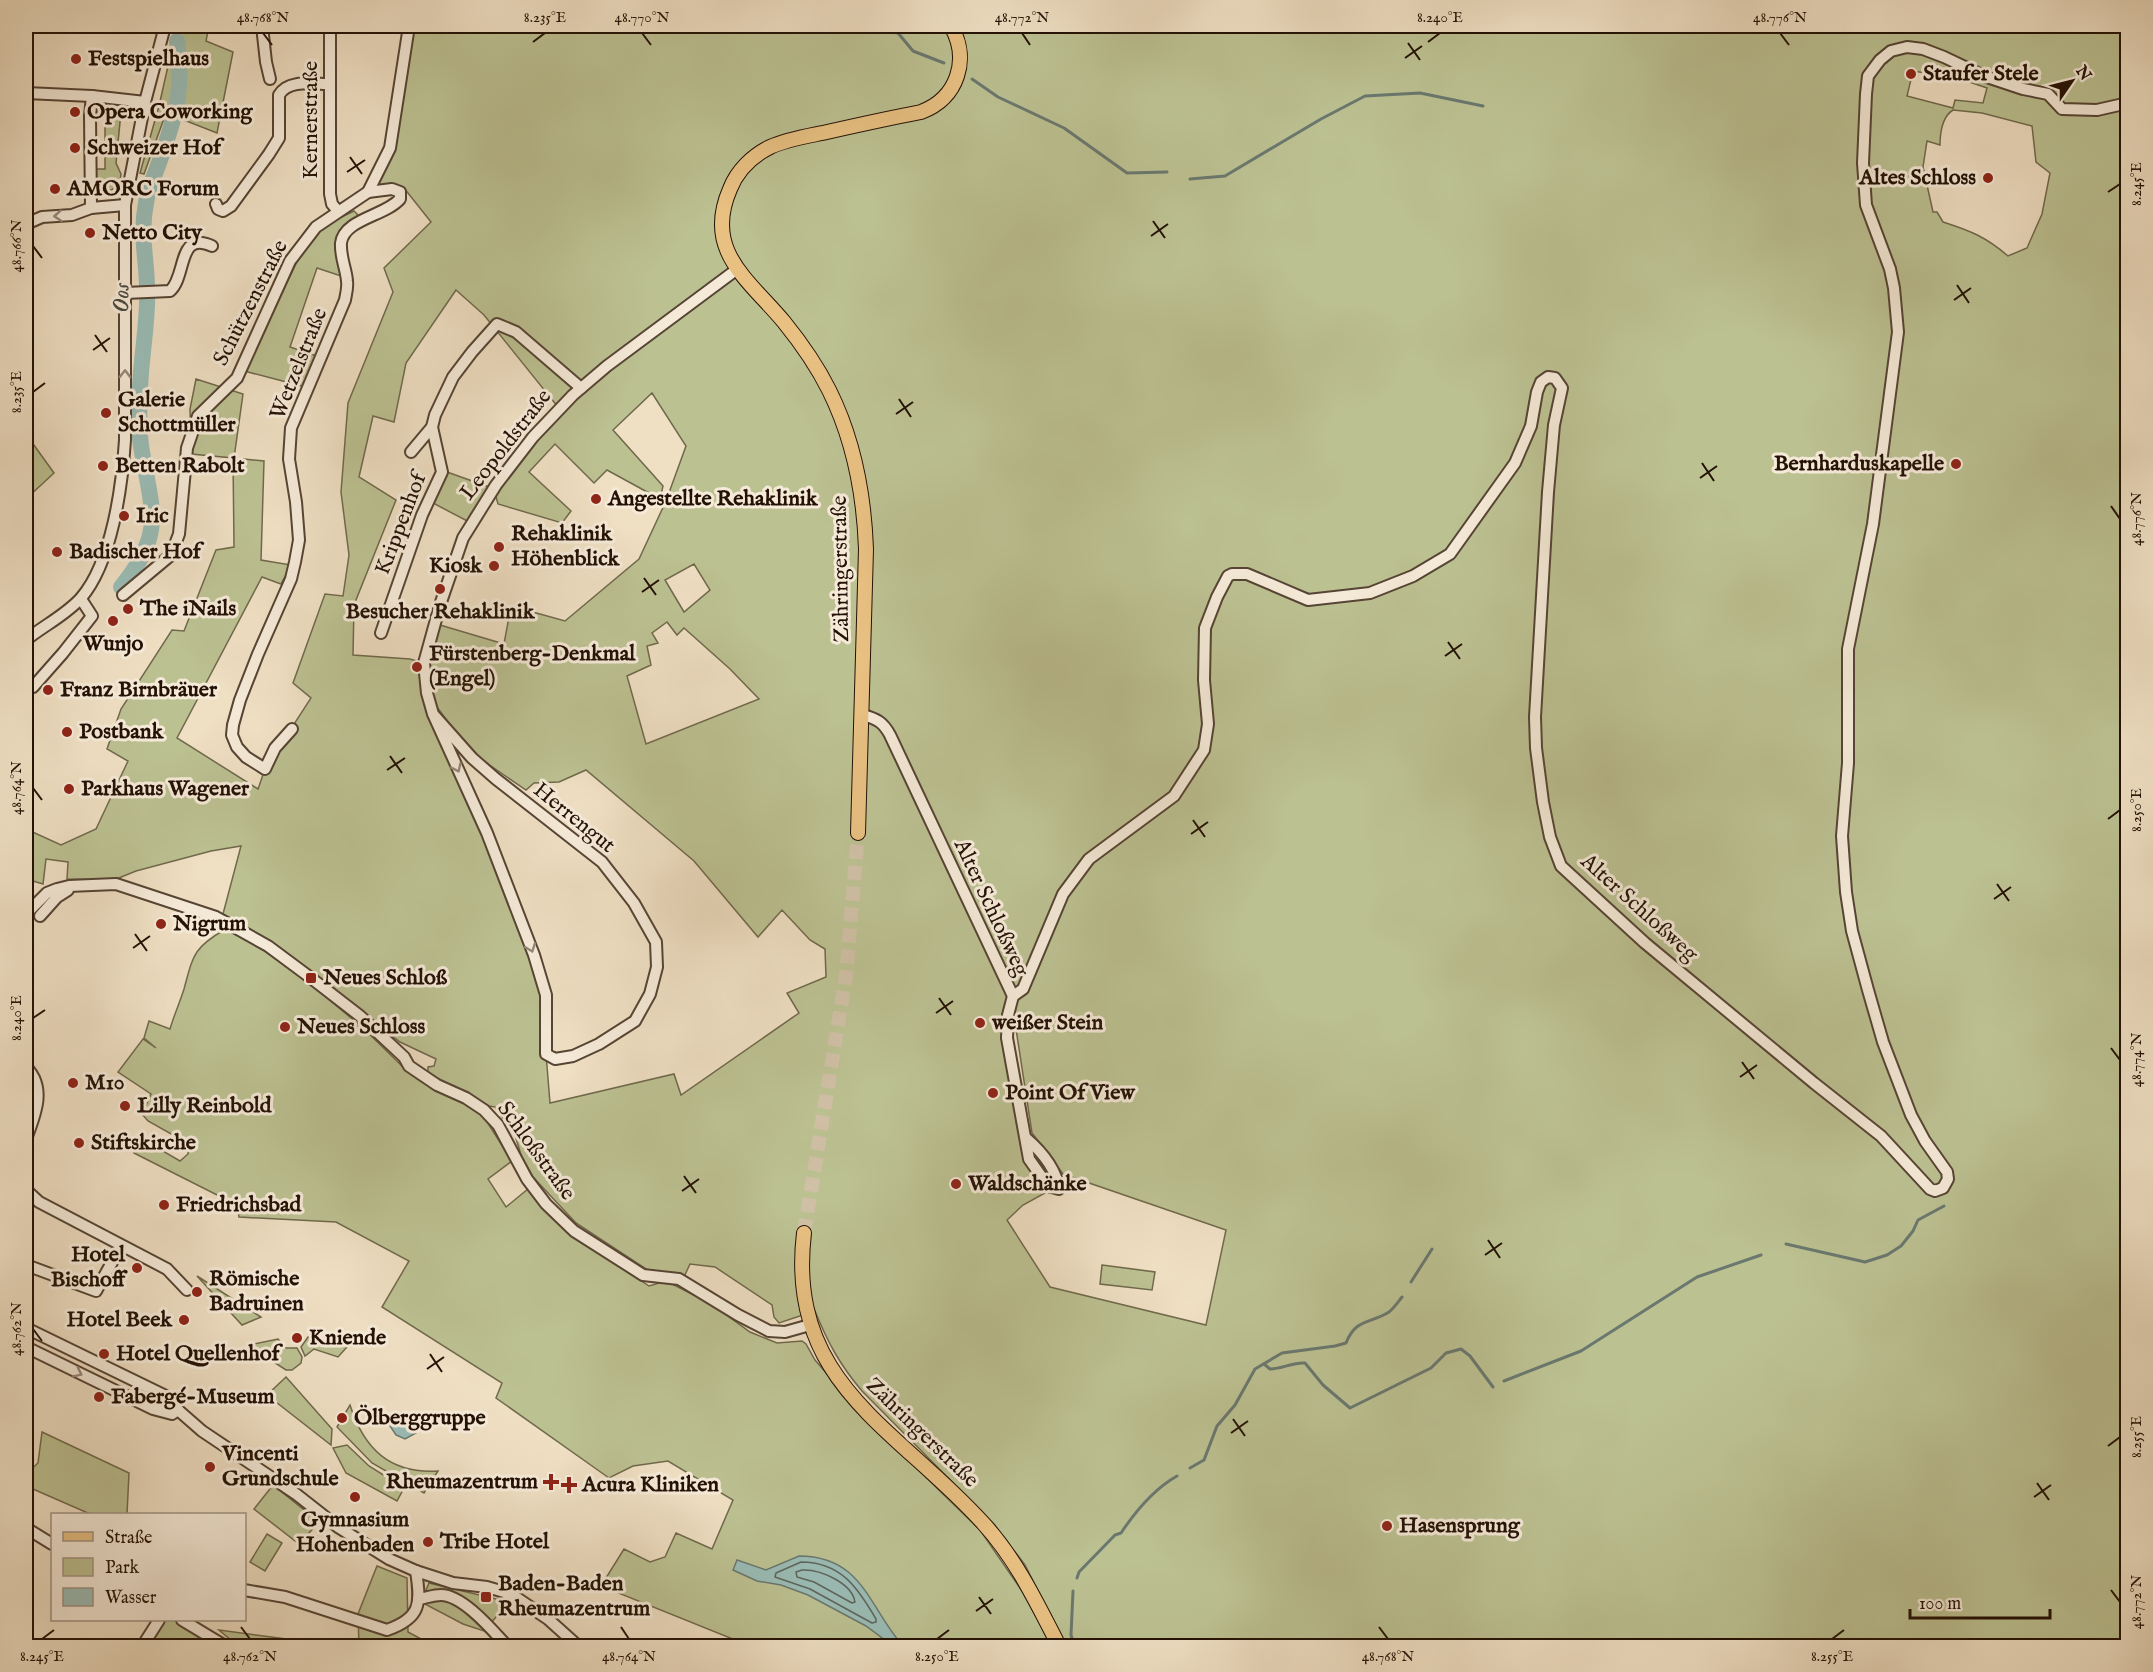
<svg xmlns="http://www.w3.org/2000/svg" width="2153" height="1672" viewBox="0 0 2153 1672" font-family="'IM FELL English',serif">
<rect width="100%" height="100%" fill="#efdfc3"/>
<filter id="stains"><feTurbulence type="fractalNoise" baseFrequency=".00333" numOctaves="4"/><feColorMatrix values="0 0 0 0 .2 0 0 0 0 .09 0 0 0 0 .02 0 0 0 .5 -.17"/></filter>
<radialGradient id="worn" r=".72"><stop offset=".6" stop-color="#630" stop-opacity="0"/><stop offset="1" stop-color="#630" stop-opacity=".3"/></radialGradient>
<!-- green -->
<g fill="#bcc192" stroke="#70694c" stroke-width="1.5" fill-rule="evenodd">
<polygon points="177,26 209,26 206,41 233,52 217,133 166,113 144,174 140,173 159,106"/>
<path d="M412 26H2127V1646H1066L1025 1565 994 1524 862 1391C840 1365 828 1343 815 1311L779 1323 774 1317 772 1305 715 1267 690 1264 684 1277 649 1271 576 1223 533 1177 521 1155 515 1135 495 1107 489 1106 428 1073V1067L434 1066 436 1059 400 1042 262 936 223 914 241 846 211 851 136 871 114 880 67 879 68 862 46 859 43 884 26 879V829L61 845 96 829 128 761 107 749 121 709 172 630 184 631 216 550 234 547 233 458 191 454 190 409 196 379 243 394 234 458 264 461 261 560 291 565 281 584 262 577 177 738 258 789 265 769 311 698 293 683 325 594 343 596 349 555 341 492 348 403 393 292 384 268 431 222 404 188 375 186 392 148ZM1913 71 1958 78 1987 88 1983 103 1955 100 1953 108 1907 96ZM1953 110 1982 113 2032 126 2036 162 2050 173 2042 214 2027 248 2008 256C1986 237 1971 231 1943 222L1937 212H1933L1923 167 1927 141 1940 145C1940 132 1942 117 1953 110ZM456 290 484 315 562 412 518 462 495 493 498 504 562 523 571 511 529 472 555 444 594 483 607 470 660 499 663 486 613 430 652 393 686 446 666 501 639 559 565 621 511 606 504 644 440 625 430 664 427 688 424 663 410 659 353 655 354 605 396 500 359 477 373 416 394 422 406 363ZM694 564 710 590 684 612 665 580ZM667 622 677 635 684 628 730 669 759 699 646 744 627 676 651 665 647 646 658 643 652 633ZM428 695 451 726 482 760 526 790 534 783 559 782 586 770 694 861 758 937 782 910 810 940 825 949 826 977 787 993 799 1013 681 1095 674 1074 550 1103 546 1054V995L487 833ZM1012 1003 1032 1133 1063 1174 1226 1230 1206 1325 1050 1287 1007 1220 1023 1205 1045 1193 1042 1189 1048 1186 1026 1144 1008 1015Z"/>
<path d="M95 100 122 102 116 163 121 174 120 181 112 190C100 190 95 179 96 169H105V118L94 116Z"/>
<polygon points="354,211 358,215 341,233 341,276 317,268 290,347 317,356 302,386 244,371 302,251 323,226"/>
<polygon points="26,440 31,441 54,473 26,499"/>
<polygon points="447,472 489,487 471,523 433,503"/>
<path d="M224 930 236 932 300 975 363 1028 405 1069 482 1114 512 1161 488 1179 506 1207 528 1189 570 1233 649 1286 666 1281 710 1303 750 1332 777 1343 802 1341 806 1344 815 1360 867 1420 980 1530 1022 1591 1052 1646H750L601 1586 624 1549 650 1562 665 1557 676 1533 712 1549 733 1500 668 1461 633 1466 609 1478 496 1398 502 1383 382 1307 409 1261 336 1222 239 1217 237 1205 134 1153 139 1137 180 1161 188 1154 189 1144 148 1121 142 1114 151 1094 118 1072 143 1039 156 1048 144 1038 149 1021 170 1029C174 1015 180 1002 184 989 193 956 193 948 224 930Z"/>
<polygon points="1102,1265 1155,1272 1152,1290 1100,1284"/>
<polygon points="197,1276 261,1317 242,1325"/>
<polygon points="335,1335 347,1347 338,1357 314,1349 305,1356 301,1347 308,1337 326,1338"/>
<polygon points="278,1339 286,1348 297,1348 302,1357 301,1363 292,1370 286,1370 249,1346 249,1345"/>
<polygon points="286,1377 332,1429 331,1445 267,1395"/>
<path d="M350 1405C364 1449 390 1474 438 1471L424 1493 372 1463 337 1427Z"/>
<polygon points="42,1432 129,1473 127,1514 90,1514 26,1486 26,1474 38,1463"/>
<polygon points="347,1445 369,1466 404,1488 397,1501 346,1473 333,1448"/>
<polygon points="273,1485 319,1522 299,1544 254,1509"/>
<polygon points="267,1534 282,1543 265,1571 250,1562"/>
<polygon points="377,1566 407,1578 408,1632 434,1646 359,1646 358,1614"/>
<polygon points="429,1583 509,1602 484,1631 463,1624 421,1602"/>
<polygon points="165,1620 175,1620 215,1646 148,1646"/>
<polygon points="219,1630 332,1645 332,1646 238,1646"/>
</g>
<!-- water -->
<g fill="#9abcb5" stroke="#6a786f" stroke-width="1.5">
<polygon points="402,1412 418,1423 416,1433 405,1439 396,1435 388,1423 389,1420"/>
<path d="M799 1556C863 1556 869 1608 903 1646H893L866 1626 808 1595 781 1585 757 1581 733 1570 737 1560 766 1570Z"/>
</g>
<g fill="none" stroke-linecap="round" stroke-linejoin="round">
<!-- shore -->
<g stroke="#5e665d" stroke-width="1.5">
<path d="M801 1562C841 1562 858 1588 876 1619V1622L872 1623 810 1589 775 1577 776 1573Z"/>
<path d="M802 1570C820 1569 852 1583 855 1602L852 1603 814 1582 797 1577 796 1572Z"/>
</g>
<!-- stream -->
<g stroke="#6a786f" stroke-width="3">
<polyline points="847,26 898,33 913,51 944,63"/>
<polyline points="972,79 998,97 1064,128 1127,173 1167,172"/>
<polyline points="1190,179 1225,176 1321,119 1365,96 1420,93 1483,106"/>
<polyline points="1786,1244 1865,1262 1887,1255 1901,1246 1913,1231 1918,1220 1944,1206"/>
<polyline points="1411,1282 1432,1249"/>
<path d="M1264 1364 1270 1369C1283 1369 1292 1362 1305 1363L1323 1385 1350 1408 1431 1368 1446 1353 1461 1349 1470 1356 1493 1387"/>
<polyline points="1504,1381 1581,1351 1697,1277 1761,1255"/>
<path d="M1190 1468 1204 1460 1217 1426 1235 1405 1255 1369 1282 1353 1335 1346 1346 1343C1356 1318 1370 1324 1389 1312 1394 1308 1398 1302 1402 1297"/>
<path d="M1077 1578 1079 1572 1115 1535 1121 1533C1135 1512 1154 1489 1177 1476"/>
<polyline points="1073,1591 1071,1635 1074,1646"/>
</g>
<!-- river -->
<path stroke="#9abcb5" stroke-width="16" d="M121 587C164 535 153 513 142 452 138 431 139 409 140 389 141 354 149 319 147 285 146 255 140 234 146 203 148 188 155 175 160 160 176 115 184 89 177 41"/>
<!-- major-tunnel -->
<polyline stroke="#d0c0a6" stroke-width="14" stroke-dasharray="14 7" stroke-linecap="butt" points="804,1233 846,976 858,833"/>
<!-- minor casing -->
<g stroke="#564434" stroke-width="14">
<g id="minor">
<polyline points="262,26 266,62 270,79"/>
<polyline points="330,26 330,194 332,204 338,211"/>
<polyline points="26,93 92,96 145,102"/>
<path d="M216 204 218 209 223 211 231 206 269 154 279 138V95C288 79 314 84 330 84"/>
<polyline points="91,208 90,116 92,96"/>
<polyline points="26,224 42,217 72,215 91,208 125,205"/>
<path d="M125 293 170 291C187 276 177 230 212 246"/>
<polyline points="411,452 432,427 435,415 453,377 472,352 497,324 516,332 581,388"/>
<polyline points="123,595 171,555 179,534 187,448 198,416 237,378 290,261 316,227 368,192 390,148 409,26"/>
<polyline points="381,633 422,515 442,472 432,427"/>
<path d="M26 640C43 626 66 615 81 598 112 562 122 487 125 440V205L145 102 165 26"/>
<polyline points="33,687 63,653 92,616 81,599"/>
<polyline points="433,714 472,758 496,779 602,862 634,903 656,942 657,967 650,994 635,1021 599,1044 573,1056 555,1059 546,1054 546,995 534,955 487,833 433,714 427,693 424,663 440,605 463,538 496,485 533,437 573,395 607,366 736,270"/>
<path d="M863 715C877 719 883 722 890 735L1013 996"/>
<path d="M292 729 275 748 265 769 246 757 237 747 232 735 233 725 240 700 258 654 291 579 295 562 299 540 296 502 289 459 291 428 345 300C346 294 348 287 347 281 346 268 340 257 341 243 344 219 385 216 400 199V192L392 189 368 192"/>
<polyline points="26,914 47,893 57,889 69,886 116,884 216,917 268,946 311,978 360,1016 404,1057 409,1066 437,1085 466,1098 484,1110 498,1125 527,1179 546,1204 574,1231 643,1275 679,1279 738,1315 769,1331 785,1332 810,1325"/>
<polyline points="40,916 57,897 68,890"/>
<polyline points="1013,996 1023,989 1063,894 1089,859 1174,796 1204,750 1208,724 1204,680 1205,628 1217,597 1228,576 1232,574 1247,574 1308,600 1370,593 1413,576 1450,554 1515,463 1531,426 1537,392 1541,382 1548,377 1555,378 1562,388 1554,425 1548,492 1535,717 1536,748 1543,802 1550,837 1561,866 1645,943 1814,1083 1881,1136 1930,1189 1935,1191 1943,1188 1948,1179 1947,1172 1925,1141 1911,1115 1883,1042 1868,990 1852,931 1846,892 1842,836 1848,763 1848,649 1873,524 1898,332 1894,288 1890,269 1866,205 1863,163 1866,94 1868,76 1880,60 1891,51 1907,47 1923,49 1944,57 1984,76 2023,89 2048,94 2062,109 2097,110 2128,103"/>
<path d="M1013 996 1008 1015 1007 1038 1029 1159 1048 1186 1059 1189C1056 1168 1041 1151 1026 1138"/>
<path d="M26 1067C47 1088 35 1115 26 1139"/>
<polyline points="26,1190 39,1202 167,1269 187,1290"/>
<polyline points="26,1265 96,1291 121,1246"/>
<polyline points="26,1328 172,1399 178,1410 202,1431 296,1494 338,1527 389,1559 416,1571 453,1583 487,1587 511,1594 548,1619 578,1646"/>
<polyline points="26,1347 153,1409 172,1414 178,1410"/>
<polyline points="26,1528 52,1544"/>
<path d="M244 1590 285 1597 387 1630C421 1618 421 1604 416 1571"/>
<path d="M418 1599C425 1598 434 1595 441 1595 463 1595 493 1631 507 1646"/>
<polyline points="182,1620 225,1646"/>
<polyline points="144,1646 145,1642 159,1620"/>
</g>
</g>
<!-- major casing -->
<g stroke="#231105" stroke-width="16">
<g id="major">
<path d="M858 833 866 549C864 493 854 440 829 390 817 366 801 343 784 322 749 280 703 251 730 189 737 171 752 156 770 147 787 139 808 136 827 132 858 125 890 118 921 112 958 98 970 59 951 26"/>
<path d="M804 1233C786 1383 896 1427 983 1523 1016 1559 1037 1603 1059 1646"/>
</g>
</g>
<!-- minor -->
<use href="#minor" stroke="#f5ead8" stroke-width="10"/>
<!-- major -->
<use href="#major" stroke="#e8c082" stroke-width="14"/>
</g>
<!-- one-way arrows -->
<defs><path id="oneway-chevron" d="M-2-3.5L2.5 0L-2 3.5" fill="none" stroke-width="1.6" stroke-linecap="round" stroke-linejoin="round" transform="scale(1.5)"/></defs>
<g stroke="#968879">
<use href="#oneway-chevron" transform="translate(58 216) rotate(176)"/>
<use href="#oneway-chevron" transform="translate(125 374) rotate(-89)"/>
<use href="#oneway-chevron" transform="translate(457 768) rotate(65)"/>
<use href="#oneway-chevron" transform="translate(531 948) rotate(70)"/>
<use href="#oneway-chevron" transform="translate(78 1373) rotate(26)"/>
</g>
<!-- ticks -->
<path fill="none" stroke="#231105" stroke-width="2" d="M263 33 272 45M642 33 651 45M1022 33 1030 45M1780 33 1789 45M533 42 545 33M1428 42 1440 33M1408 43 1420 60M1405 58 1422 46M350 157 362 174M347 172 365 160M2108 192 2120 184M1153 221 1165 238M1151 236 1168 224M33 246 42 258M1957 285 1969 303M1954 300 1971 288M95 335 107 352M93 350 110 338M33 392 45 383M899 399 911 417M896 414 913 402M1702 463 1714 481M1700 478 1717 466M2111 506 2120 519M644 578 656 595M642 592 659 580M1448 642 1460 659M1445 656 1462 644M390 756 402 773M387 770 405 758M33 788 42 800M2108 819 2120 810M1193 820 1205 837M1191 834 1208 822M1997 884 2009 901M1994 899 2011 887M135 934 147 951M133 948 150 936M939 998 951 1015M936 1013 953 1001M33 1018 45 1010M2111 1048 2120 1060M1742 1062 1754 1079M1740 1077 1757 1065M684 1176 696 1193M682 1191 699 1179M1488 1240 1500 1258M1485 1255 1502 1243M33 1329 42 1341M430 1354 442 1372M427 1369 444 1357M1233 1419 1245 1436M1231 1433 1248 1421M2108 1446 2120 1437M2037 1483 2049 1500M2034 1497 2051 1485M2111 1590 2120 1602M979 1597 991 1614M976 1611 993 1599M241 1627 250 1639M621 1627 629 1639M1379 1627 1388 1639M42 1639 54 1630M937 1639 949 1630M1832 1639 1844 1630"/>
<!-- markers -->
<g fill="#8f2418" stroke="#f5ead8" stroke-width="2">
<circle cx="76" cy="59" r="6"/>
<circle cx="1911" cy="74" r="6"/>
<circle cx="75" cy="112" r="6"/>
<circle cx="75" cy="148" r="6"/>
<circle cx="1988" cy="178" r="6"/>
<circle cx="55" cy="189" r="6"/>
<circle cx="90" cy="233" r="6"/>
<circle cx="106" cy="413" r="6"/>
<circle cx="1956" cy="464" r="6"/>
<circle cx="103" cy="466" r="6"/>
<circle cx="596" cy="499" r="6"/>
<circle cx="124" cy="516" r="6"/>
<circle cx="499" cy="547" r="6"/>
<circle cx="57" cy="552" r="6"/>
<circle cx="494" cy="566" r="6"/>
<circle cx="440" cy="589" r="6"/>
<circle cx="128" cy="609" r="6"/>
<circle cx="113" cy="621" r="6"/>
<circle cx="417" cy="667" r="6"/>
<circle cx="48" cy="690" r="6"/>
<circle cx="67" cy="732" r="6"/>
<circle cx="69" cy="789" r="6"/>
<circle cx="161" cy="924" r="6"/>
<rect x="305" y="972" width="12" height="12" rx="3"/>
<circle cx="980" cy="1023" r="6"/>
<circle cx="285" cy="1027" r="6"/>
<circle cx="73" cy="1083" r="6"/>
<circle cx="993" cy="1093" r="6"/>
<circle cx="125" cy="1106" r="6"/>
<circle cx="79" cy="1143" r="6"/>
<circle cx="956" cy="1184" r="6"/>
<circle cx="164" cy="1205" r="6"/>
<circle cx="137" cy="1268" r="6"/>
<circle cx="197" cy="1292" r="6"/>
<circle cx="184" cy="1320" r="6"/>
<circle cx="297" cy="1338" r="6"/>
<circle cx="104" cy="1354" r="6"/>
<circle cx="99" cy="1397" r="6"/>
<circle cx="342" cy="1418" r="6"/>
<circle cx="210" cy="1467" r="6"/>
<path d="M548 1473h6v6h6v6h-6v6h-6v-6h-6v-6h6z"/>
<path d="M566 1476h6v6h6v6h-6v6h-6v-6h-6v-6h6z"/>
<circle cx="355" cy="1497" r="6"/>
<circle cx="1387" cy="1526" r="6"/>
<circle cx="428" cy="1542" r="6"/>
<rect x="480" y="1591" width="12" height="12" rx="3"/>
</g>
<g text-anchor="middle" dominant-baseline="central" stroke-width="6" stroke-linejoin="round" paint-order="stroke">
<!-- poi labels -->
<g font-size="22" font-weight="bold" fill="#231105" stroke="#f5ead8" text-anchor="start">
<text x="88" y="59">Festspielhaus</text>
<text x="1923" y="74">Staufer Stele</text>
<text x="87" y="112">Opera Coworking</text>
<text x="87" y="148">Schweizer Hof</text>
<text x="1976" y="178" text-anchor="end">Altes Schloss</text>
<text x="67" y="189">AMORC Forum</text>
<text x="102" y="233">Netto City</text>
<text x="118" y="400">Galerie<tspan x="118" dy="25">Schottmüller</tspan></text>
<text x="1944" y="464" text-anchor="end">Bernharduskapelle</text>
<text x="115" y="466">Betten Rabolt</text>
<text x="608" y="499">Angestellte Rehaklinik</text>
<text x="136" y="516">Iric</text>
<text x="511" y="534">Rehaklinik<tspan x="511" dy="25">Höhenblick</tspan></text>
<text x="69" y="552">Badischer Hof</text>
<text x="482" y="566" text-anchor="end">Kiosk</text>
<text x="140" y="609">The iNails</text>
<text x="440" y="612" text-anchor="middle">Besucher Rehaklinik</text>
<text x="113" y="644" text-anchor="middle">Wunjo</text>
<text x="429" y="654">Fürstenberg-Denkmal<tspan x="429" dy="25">(Engel)</tspan></text>
<text x="60" y="690">Franz Birnbräuer</text>
<text x="79" y="732">Postbank</text>
<text x="81" y="789">Parkhaus Wagener</text>
<text x="173" y="924">Nigrum</text>
<text x="323" y="978">Neues Schloß</text>
<text x="992" y="1023">weißer Stein</text>
<text x="297" y="1027">Neues Schloss</text>
<text x="85" y="1083">M10</text>
<text x="1005" y="1093">Point Of View</text>
<text x="137" y="1106">Lilly Reinbold</text>
<text x="91" y="1143">Stiftskirche</text>
<text x="968" y="1184">Waldschänke</text>
<text x="176" y="1205">Friedrichsbad</text>
<text x="125" y="1255" text-anchor="end">Hotel<tspan x="125" dy="25">Bischoff</tspan></text>
<text x="209" y="1279">Römische<tspan x="209" dy="25">Badruinen</tspan></text>
<text x="172" y="1320" text-anchor="end">Hotel Beek</text>
<text x="309" y="1338">Kniende</text>
<text x="116" y="1354">Hotel Quellenhof</text>
<text x="111" y="1397">Fabergé-Museum</text>
<text x="354" y="1418">Ölberggruppe</text>
<text x="222" y="1454">Vincenti<tspan x="222" dy="25">Grundschule</tspan></text>
<text x="538" y="1482" text-anchor="end">Rheumazentrum</text>
<text x="582" y="1485">Acura Kliniken</text>
<text x="355" y="1520" text-anchor="middle">Gymnasium<tspan x="355" dy="25">Hohenbaden</tspan></text>
<text x="1399" y="1526">Hasensprung</text>
<text x="440" y="1542">Tribe Hotel</text>
<text x="498" y="1584">Baden-Baden<tspan x="498" dy="25">Rheumazentrum</tspan></text>
</g>
<!-- street labels -->
<g font-size="22" fill="#231105" stroke="#f5ead8">
<text transform="translate(311 120) rotate(-90)">Kernerstraße</text>
<text transform="translate(251 303) rotate(-63)">Schützenstraße</text>
<text transform="translate(299 364) rotate(-68)">Wetzelstraße</text>
<text transform="translate(506 445) rotate(-52)">Leopoldstraße</text>
<text transform="translate(401 524) rotate(-69)">Krippenhof</text>
<text transform="translate(841 569) rotate(-91)">Zähringerstraße</text>
<text transform="translate(574 818) rotate(39)">Herrengut</text>
<text transform="translate(991 908) rotate(65)">Alter Schloßweg</text>
<text transform="translate(1639 908) rotate(42)">Alter Schloßweg</text>
<text transform="translate(536 1151) rotate(54)">Schloßstraße</text>
<text transform="translate(922 1433) rotate(44)">Zähringerstraße</text>
</g>
<!-- water labels -->
<g font-size="24" font-style="italic" fill="#4d4d43" stroke="#f5ead8">
<text transform="translate(122 298) rotate(-89)">Oos</text>
</g>
</g>
<!-- margin -->
<rect width="2153" height="1672" fill="none" stroke="#efdfc3" stroke-width="66"/>
<!-- legend -->
<rect x="51" y="1513" width="195" height="108" fill="#f5ead8" stroke="#a19384" stroke-width="1.5"/>
<rect x="63" y="1532" width="30" height="9" fill="#e8c082" stroke="#a19384" stroke-width="1.5"/>
<text x="105" y="1543" font-size="18" fill="#231105">Straße</text>
<rect x="63" y="1558" width="30" height="18" fill="#bcc192" stroke="#a19384" stroke-width="1.5"/>
<text x="105" y="1573" font-size="18" fill="#231105">Park</text>
<rect x="63" y="1588" width="30" height="18" fill="#9abcb5" stroke="#a19384" stroke-width="1.5"/>
<text x="105" y="1603" font-size="18" fill="#231105">Wasser</text>
<!-- north arrow -->
<g transform="translate(2072 81) rotate(55)" stroke="#f5ead8" stroke-width="4.5" paint-order="stroke">
<path d="M0-4.5L10 22L0 15L-10 22Z" fill="#231105"/>
<text y="-9" font-size="16" font-weight="bold" text-anchor="middle" fill="#231105">N</text>
</g>
<!-- scale -->
<path d="M1910 1609v9h140v-9" fill="none" stroke="#231105" stroke-width="3"/>
<text x="1919" y="1609" font-size="18" fill="#231105" stroke="#f5ead8" stroke-width="4.5" paint-order="stroke">100 m</text>
<rect x="33" y="33" width="2087" height="1606" fill="none" stroke="#231105" stroke-width="2"/>
<g font-size="15" text-anchor="middle" fill="#231105">
<text x="263" y="22">48.768°N</text>
<text x="545" y="22">8.235°E</text>
<text x="642" y="22">48.770°N</text>
<text x="1022" y="22">48.772°N</text>
<text x="1440" y="22">8.240°E</text>
<text x="1780" y="22">48.776°N</text>
<text transform="translate(2136 184) rotate(-90)" y="5">8.245°E</text>
<text transform="translate(16 246) rotate(-90)" y="5">48.766°N</text>
<text transform="translate(16 392) rotate(-90)" y="5">8.235°E</text>
<text transform="translate(2136 519) rotate(-90)" y="5">48.776°N</text>
<text transform="translate(16 788) rotate(-90)" y="5">48.764°N</text>
<text transform="translate(2136 810) rotate(-90)" y="5">8.250°E</text>
<text transform="translate(16 1018) rotate(-90)" y="5">8.240°E</text>
<text transform="translate(2136 1060) rotate(-90)" y="5">48.774°N</text>
<text transform="translate(16 1329) rotate(-90)" y="5">48.762°N</text>
<text transform="translate(2136 1437) rotate(-90)" y="5">8.255°E</text>
<text transform="translate(2136 1602) rotate(-90)" y="5">48.772°N</text>
<text x="42" y="1661">8.245°E</text>
<text x="250" y="1661">48.762°N</text>
<text x="629" y="1661">48.764°N</text>
<text x="937" y="1661">8.250°E</text>
<text x="1388" y="1661">48.768°N</text>
<text x="1832" y="1661">8.255°E</text>
</g>
<rect width="100%" height="100%" filter="url(#stains)"/>
<rect width="100%" height="100%" fill="url(#worn)"/>
</svg>
